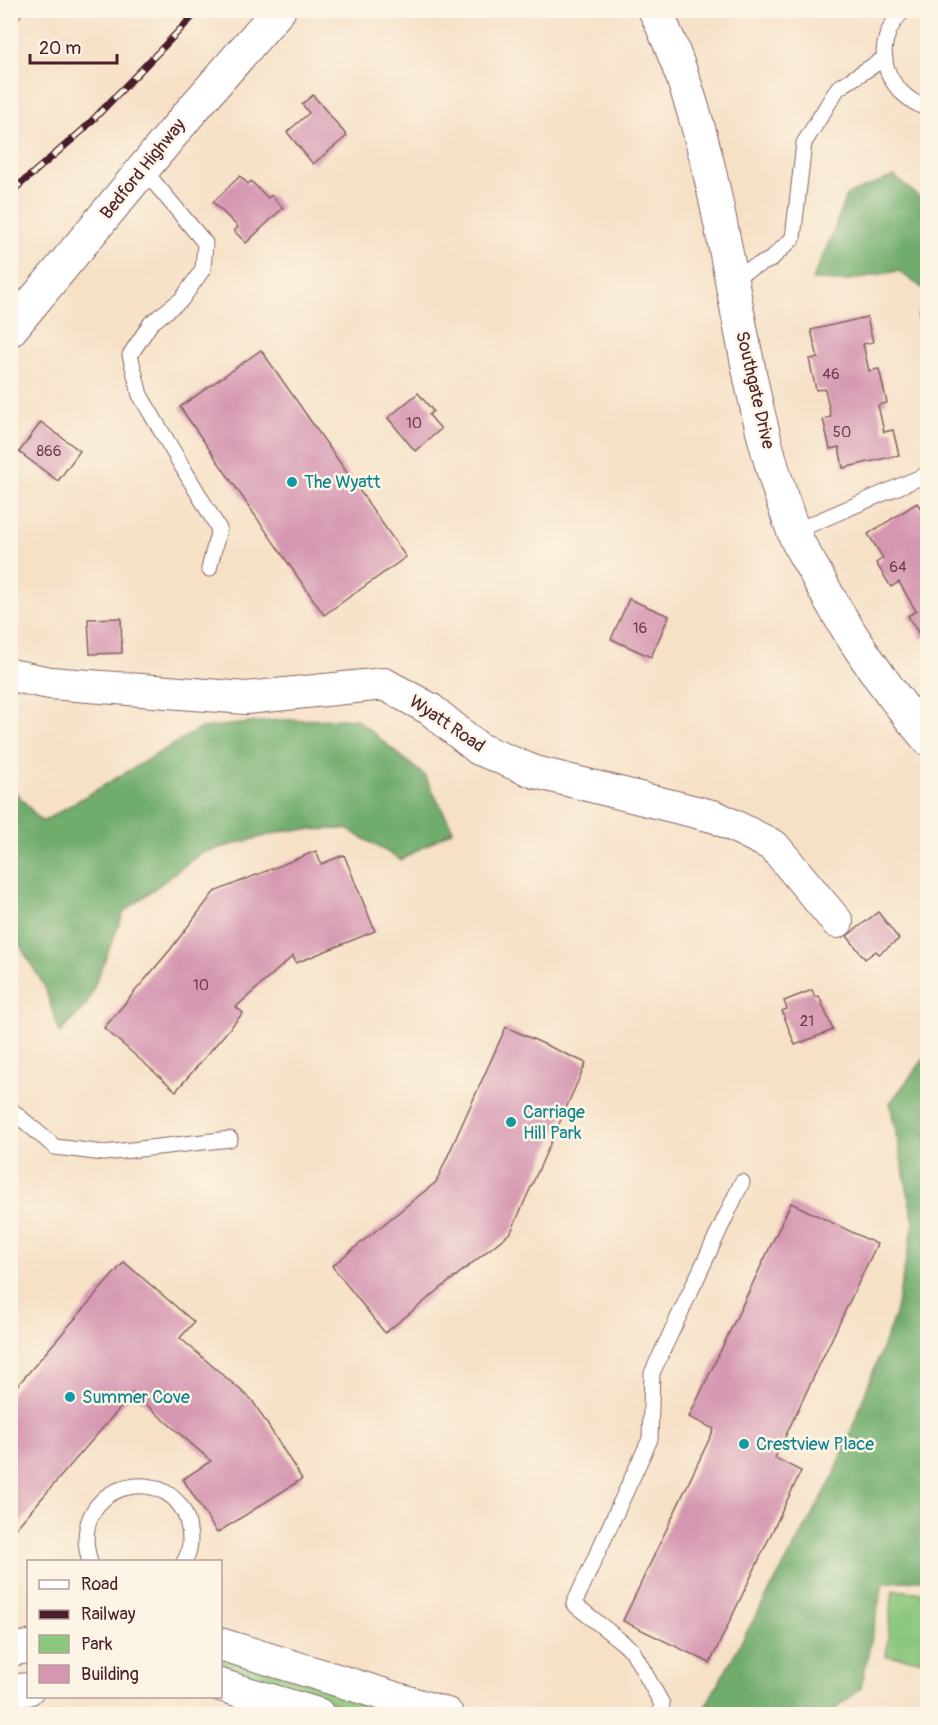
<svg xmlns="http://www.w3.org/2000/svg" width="938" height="1725" viewBox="0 0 938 1725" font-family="Pangolin,sans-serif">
<rect width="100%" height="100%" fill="#fcf5e5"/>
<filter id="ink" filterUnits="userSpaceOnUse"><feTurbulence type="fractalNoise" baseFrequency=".0167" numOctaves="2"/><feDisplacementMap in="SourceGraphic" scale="12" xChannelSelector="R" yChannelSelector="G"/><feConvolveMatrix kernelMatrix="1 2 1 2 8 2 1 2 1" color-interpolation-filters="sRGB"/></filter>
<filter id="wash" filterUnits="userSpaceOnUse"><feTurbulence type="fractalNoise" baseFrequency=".008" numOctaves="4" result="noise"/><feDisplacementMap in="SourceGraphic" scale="24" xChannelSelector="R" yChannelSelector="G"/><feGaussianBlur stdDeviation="1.35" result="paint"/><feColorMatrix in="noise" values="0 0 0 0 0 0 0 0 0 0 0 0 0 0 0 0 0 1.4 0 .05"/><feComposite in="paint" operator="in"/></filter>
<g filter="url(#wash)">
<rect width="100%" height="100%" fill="#f6e1c7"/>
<!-- green -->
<g fill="#8bc77d" stroke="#6a7354" stroke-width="1.5">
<polygon points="893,1590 927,1593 927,1660 886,1656"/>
<polygon points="220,1655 412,1714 367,1714 221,1667"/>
</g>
<!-- forest -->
<g fill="#70ac6c" stroke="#5d664c" stroke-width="1.5">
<polygon points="894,176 927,203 927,291 898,271 844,281 812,280 833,233 846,195"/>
<polygon points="356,719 425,776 453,830 401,860 347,829 288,830 201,853 124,912 87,1004 60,1033 44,985 11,931 11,787 42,822 201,728 278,720"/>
<polygon points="927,1055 927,1579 883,1583 861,1688 830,1714 701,1714 834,1476 895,1314 914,1223 890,1103"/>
</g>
<g id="blocks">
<!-- building -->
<g fill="#d596b1">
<polygon points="313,95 347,136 313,164 287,132 309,113 302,104"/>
<polygon points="240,176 248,184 251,181 268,198 271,195 283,208 246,243 234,231 238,227 213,202"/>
<polygon points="867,317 873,342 863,344 869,371 879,369 887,403 878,405 884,432 893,430 899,455 843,468 839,447 830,449 823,419 831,417 825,389 816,390 809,359 818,358 811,330"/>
<polygon points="261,350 406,557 324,615 180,407"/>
<polygon points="418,393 433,411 429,415 441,429 415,451 388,418"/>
<polygon points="41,422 80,451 58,481 19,452"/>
<polygon points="917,503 928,520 928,527 922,531 928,540 928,636 922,639 908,616 916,611 899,582 891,587 876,563 883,558 868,534"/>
<polygon points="629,599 669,616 651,657 611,639"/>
<polygon points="121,618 122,653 90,654 88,619"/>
<polygon points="316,851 321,864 344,855 375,931 296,963 293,956 236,1007 243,1013 176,1091 104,1028 170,950 214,892"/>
<polygon points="878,912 899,939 879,954 876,951 865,959 847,936"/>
<polygon points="812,990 815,997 819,996 833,1030 795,1045 782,1011 787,1009 784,1001"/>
<polygon points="506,1027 586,1063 511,1232 385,1333 332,1266 436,1182"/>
<polygon points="791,1203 877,1244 775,1458 801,1471 710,1663 623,1621 714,1429 689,1417"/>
<polygon points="124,1262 194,1322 180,1338 252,1400 302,1479 217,1533 183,1479 211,1461 133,1393 10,1535 10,1394"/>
</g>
</g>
</g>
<g filter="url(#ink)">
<use href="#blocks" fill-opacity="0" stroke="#866362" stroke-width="1.5"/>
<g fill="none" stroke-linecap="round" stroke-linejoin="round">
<!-- service casing -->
<g stroke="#866362" stroke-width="17">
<g id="service">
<path d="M904 10C868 45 884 92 928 109"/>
<polyline points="10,16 15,10"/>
<polyline points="143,169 205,243 203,269 182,299 151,323 130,355 140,395 219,529 209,569"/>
<polyline points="729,278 770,260 793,238 804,143 838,88 885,58"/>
<polyline points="927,311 928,314"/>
<polyline points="793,532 928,474"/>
<polyline points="10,1109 55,1147 104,1153 230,1139"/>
<path d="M90 1562C64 1478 180 1458 189 1530 191 1541 190 1552 184 1562"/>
<polyline points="660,1714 662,1704 632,1650 574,1604 650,1439 652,1373 742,1182"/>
</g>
</g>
<!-- minor casing -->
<g stroke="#866362" stroke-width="34">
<g id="minor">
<polyline points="10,675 50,683 246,698 384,684 430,709 479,749 535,772 716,817 774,846 837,922"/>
<polyline points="220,1644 447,1714"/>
<polyline points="10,1650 28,1647"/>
<polyline points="220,1685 318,1714"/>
<polyline points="10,1691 28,1689"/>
</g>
</g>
<!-- tertiary casing -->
<g stroke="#866362" stroke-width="35">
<path id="tertiary" d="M655 10C733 171 729 363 793 530 798 545 808 560 816 574 847 633 885 688 928 739"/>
</g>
<!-- primary casing -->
<g stroke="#866362" stroke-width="35">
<polyline id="primary" points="10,330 187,116 279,10"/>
</g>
<!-- service -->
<use href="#service" stroke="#fff" stroke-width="15"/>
<!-- minor -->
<use href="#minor" stroke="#fff" stroke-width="32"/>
<!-- tertiary -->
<use href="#tertiary" stroke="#fff" stroke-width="33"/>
<!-- primary -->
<use href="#primary" stroke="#fff" stroke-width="33"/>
<!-- rail casing -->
<g stroke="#4a1f2b" stroke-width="7">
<polyline id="rail" points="10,193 83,130 199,10"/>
</g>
<!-- rail -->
<use href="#rail" stroke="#fcf5e5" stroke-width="4.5" stroke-dasharray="14" stroke-linecap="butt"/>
</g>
</g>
<!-- markers -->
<g fill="#0f9aa8" stroke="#fcf5e5" stroke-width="2">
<circle cx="292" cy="482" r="6"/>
<circle cx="511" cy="1122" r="6"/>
<circle cx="70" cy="1397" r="6"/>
<circle cx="744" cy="1444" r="6"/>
</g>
<g text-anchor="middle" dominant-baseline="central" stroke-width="5" stroke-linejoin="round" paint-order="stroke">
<!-- number labels -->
<g font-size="15" fill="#6d3d4c">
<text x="831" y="374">46</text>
<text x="414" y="423">10</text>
<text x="842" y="432">50</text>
<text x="49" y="451">866</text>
<text x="898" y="567">64</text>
<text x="640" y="628">16</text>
<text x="201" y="985">10</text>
<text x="807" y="1021">21</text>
</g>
<!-- street labels -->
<g font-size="18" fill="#4a1f2b" stroke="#fcf5e5">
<text transform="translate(143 169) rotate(-51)">Bedford Highway</text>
<text transform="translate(755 390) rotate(77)">Southgate Drive</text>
<text transform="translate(447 724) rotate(34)">Wyatt Road</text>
</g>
<!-- culture labels -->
<g font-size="18" fill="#0d838f" stroke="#fcf5e5" text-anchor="start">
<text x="304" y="482">The Wyatt</text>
<text x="523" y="1112">Carriage<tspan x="523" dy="21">Hill Park</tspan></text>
<text x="82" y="1397">Summer Cove</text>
<text x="756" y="1444">Crestview Place</text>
</g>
</g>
<!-- margin -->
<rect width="938" height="1725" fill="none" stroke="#fcf5e5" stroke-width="36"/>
<!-- legend -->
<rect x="27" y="1560" width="195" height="138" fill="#fcf5e5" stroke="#b59f9b" stroke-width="1.5"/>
<rect x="39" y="1580" width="30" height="9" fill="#ffffff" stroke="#b59f9b" stroke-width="1.5"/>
<text x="81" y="1590" font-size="18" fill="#4a1f2b">Road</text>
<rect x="39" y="1610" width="30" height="9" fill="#4a1f2b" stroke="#b59f9b" stroke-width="1.5"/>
<text x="81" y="1620" font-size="18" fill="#4a1f2b">Railway</text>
<rect x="39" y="1635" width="30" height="18" fill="#8bc77d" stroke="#b59f9b" stroke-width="1.5"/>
<text x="81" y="1650" font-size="18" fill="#4a1f2b">Park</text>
<rect x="39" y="1665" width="30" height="18" fill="#d596b1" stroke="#b59f9b" stroke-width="1.5"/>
<text x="81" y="1680" font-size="18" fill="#4a1f2b">Building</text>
<!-- scale -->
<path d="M30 54v9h87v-9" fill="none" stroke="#4a1f2b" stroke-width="3"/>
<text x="39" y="54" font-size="18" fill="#4a1f2b" stroke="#fcf5e5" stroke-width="4.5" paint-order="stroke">20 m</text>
</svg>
